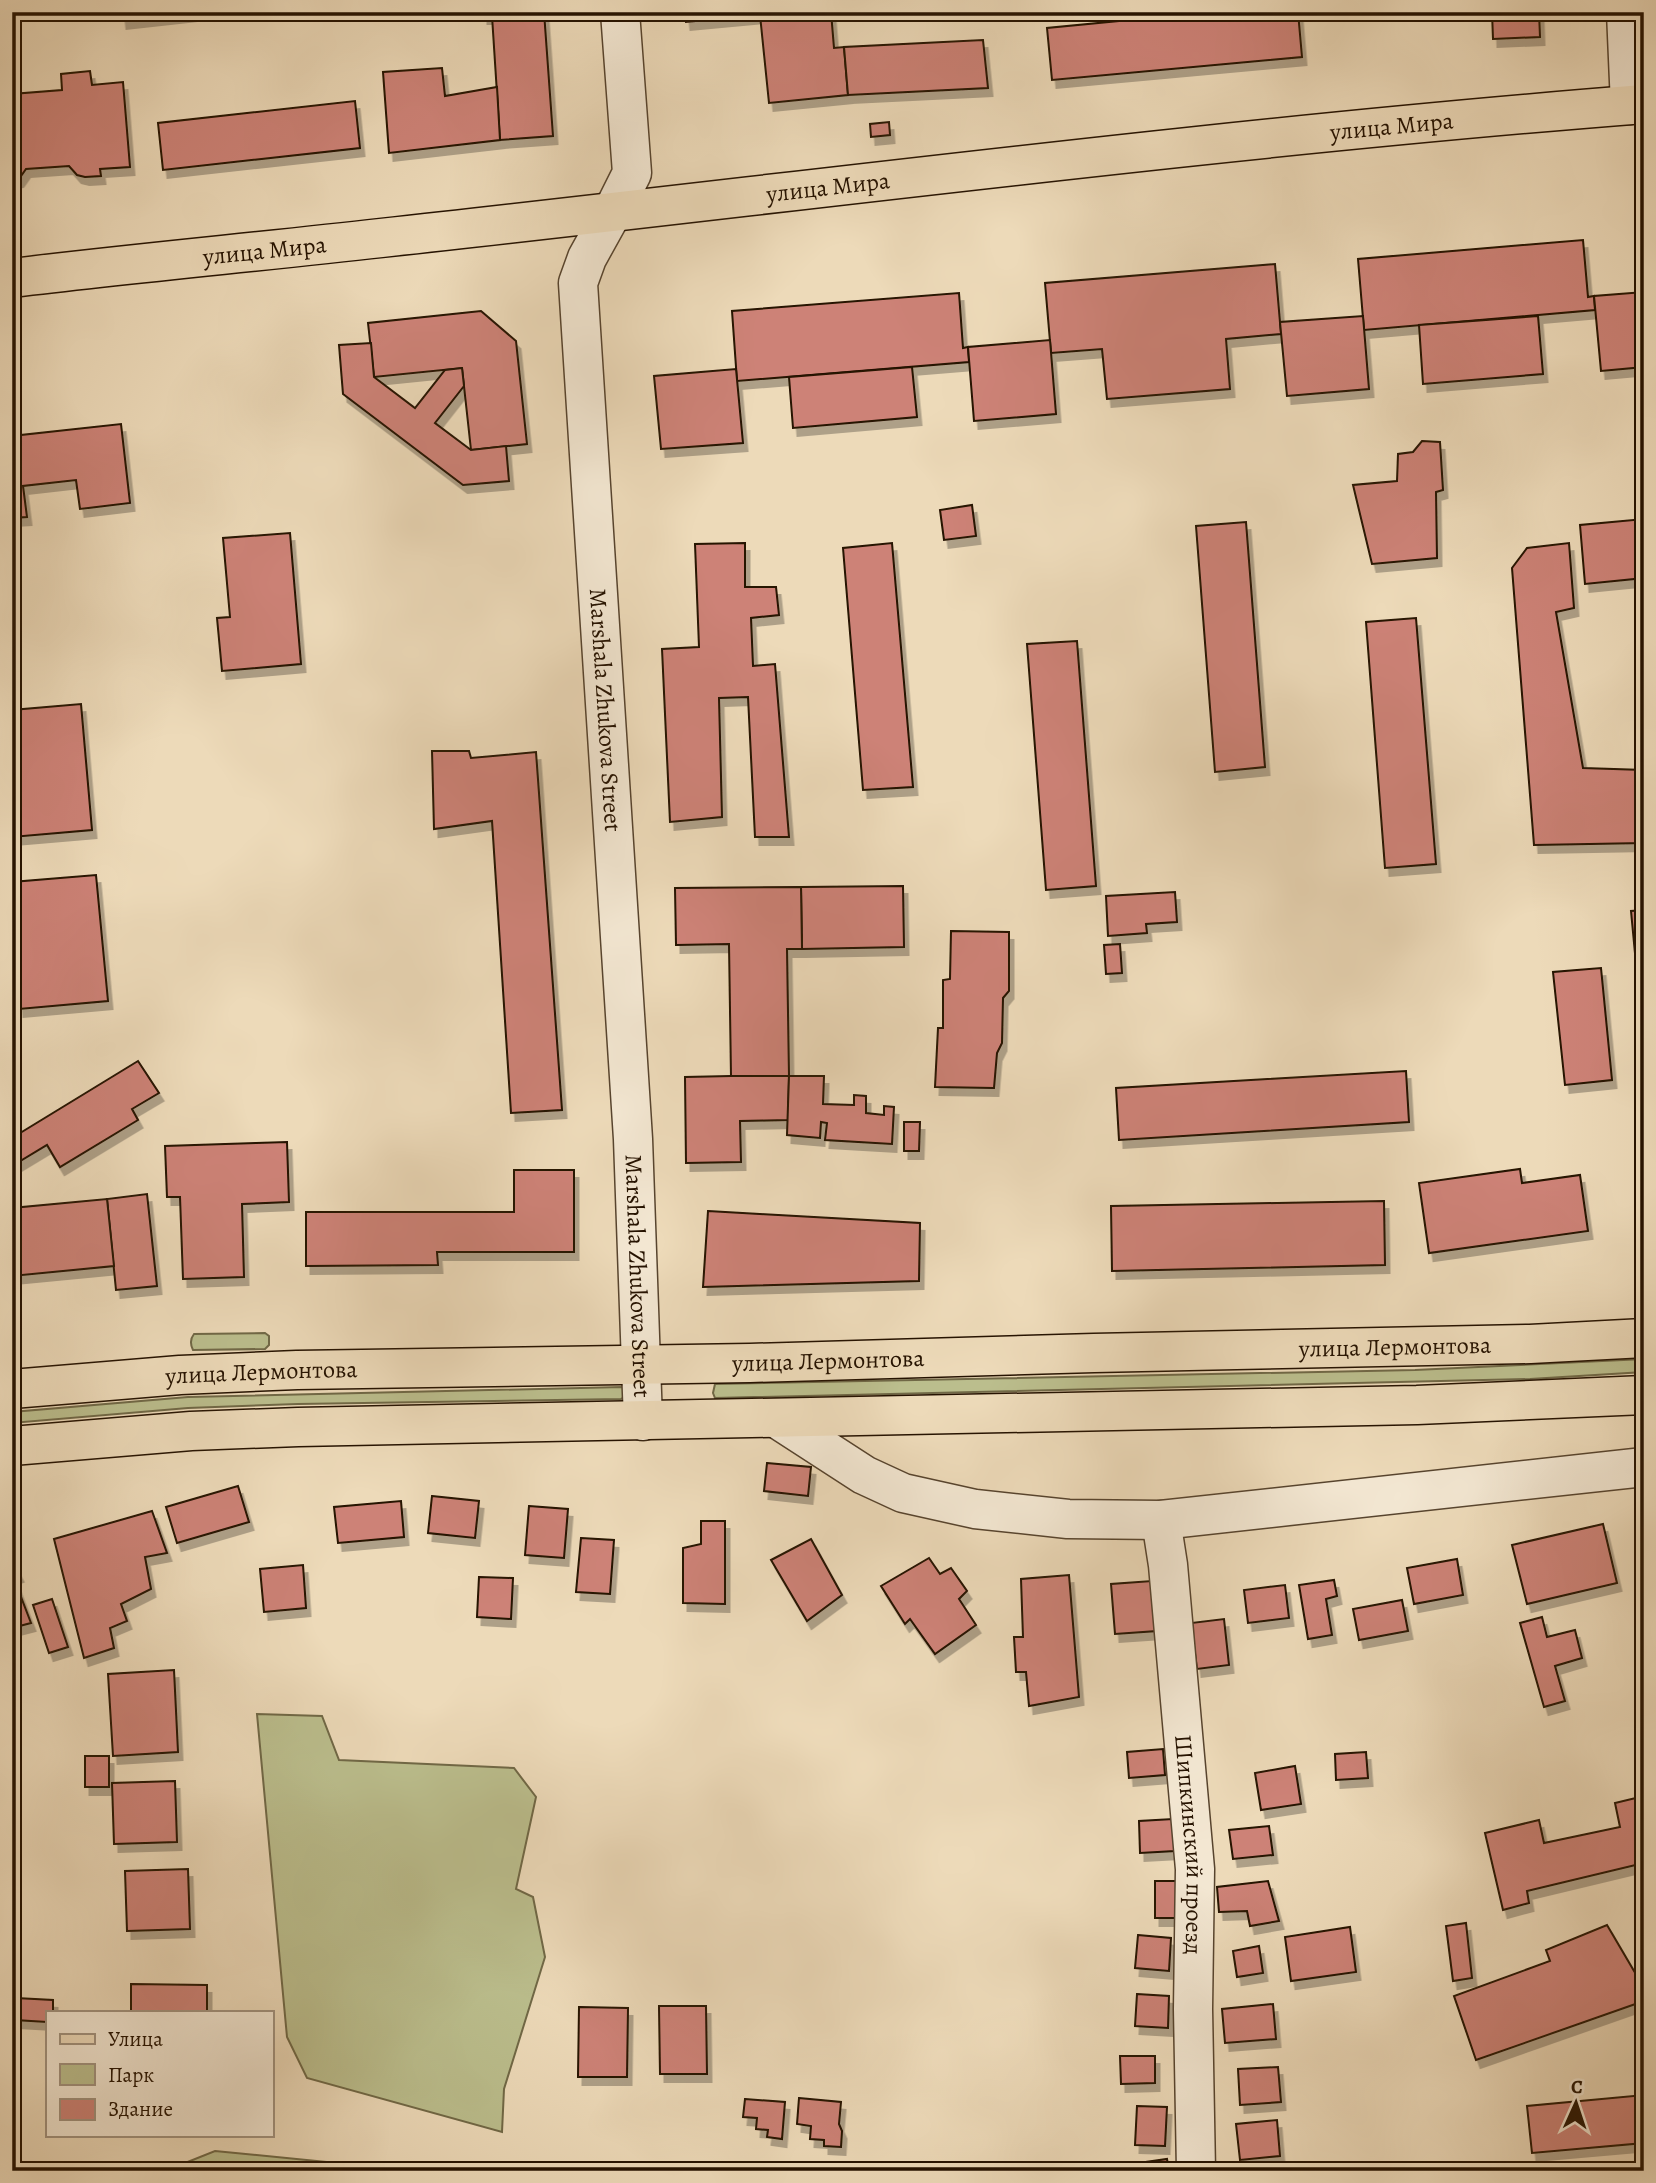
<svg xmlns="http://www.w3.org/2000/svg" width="1656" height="2183" viewBox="0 0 1656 2183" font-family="Alegreya,serif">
<defs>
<filter id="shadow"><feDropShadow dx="4.5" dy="8" stdDeviation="0" flood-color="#0004"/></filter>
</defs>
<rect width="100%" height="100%" fill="#eddab9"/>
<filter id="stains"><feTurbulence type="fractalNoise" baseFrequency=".00286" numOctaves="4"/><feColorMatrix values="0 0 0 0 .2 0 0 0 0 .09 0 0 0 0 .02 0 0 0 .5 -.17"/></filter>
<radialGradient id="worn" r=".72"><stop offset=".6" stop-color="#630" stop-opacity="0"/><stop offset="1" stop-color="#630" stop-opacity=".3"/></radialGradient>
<!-- green -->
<g fill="#bbbe8d" stroke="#706846" stroke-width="2">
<path d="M265 1333 269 1336V1345L265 1349 193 1350C190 1344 190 1339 194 1334Z"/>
<polygon points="1644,1359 1644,1372 1530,1379 715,1398 713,1393 715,1384 1415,1370"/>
<polygon points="622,1387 627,1390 627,1396 621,1399 298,1404 188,1408 12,1423 12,1412 188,1397"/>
<polygon points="257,1714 322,1716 339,1760 514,1768 536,1797 516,1889 533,1897 545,1957 504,2089 502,2132 307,2078 287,2037"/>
<polygon points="215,2151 417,2171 165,2171"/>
</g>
<!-- building -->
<g fill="#cd8277" stroke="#251200" stroke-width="2" filter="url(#shadow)">
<polygon points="121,12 202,12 122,21"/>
<polygon points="483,12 544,12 553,136 500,140 492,16 483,16"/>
<polygon points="685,12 831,12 834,48 844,47 848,95 769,103 760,15 686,22"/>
<polygon points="1212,12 1298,12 1302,57 1052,80 1047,28"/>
<polygon points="1492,12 1539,12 1540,37 1493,39"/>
<polygon points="983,40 988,88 848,95 844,47"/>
<polygon points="442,68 445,96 497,87 500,140 389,153 383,72"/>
<polygon points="90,71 92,85 123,82 130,167 100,169 101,176 85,177 77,175 69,166 26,169 19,179 12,181 12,94 62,90 61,74"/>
<polygon points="355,101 360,148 163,170 158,123"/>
<polygon points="889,122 890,135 871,137 870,124"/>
<polygon points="1583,240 1588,297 1594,296 1595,310 1364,330 1358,259"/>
<polygon points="1275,264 1281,334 1226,339 1230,389 1107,399 1102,349 1051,353 1045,283"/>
<polygon points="1644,292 1644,367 1601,371 1594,296"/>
<polygon points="959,293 963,348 968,347 969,362 737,381 732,311"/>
<polygon points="481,311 516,341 527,444 471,450 462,368 374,377 368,323"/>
<polygon points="1363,316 1369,389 1287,396 1280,322"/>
<polygon points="1538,316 1543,374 1423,384 1419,325"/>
<polygon points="1050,340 1056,414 974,421 968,347"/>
<polygon points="371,343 374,377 415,408 445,370 462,368 464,386 435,423 471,450 506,446 509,481 463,485 343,394 339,345"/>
<polygon points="912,367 917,417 793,428 789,377"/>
<polygon points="736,369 743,443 661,449 654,376"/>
<polygon points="121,424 130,503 80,509 76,480 23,486 27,517 12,518 12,436"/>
<polygon points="1422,441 1440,442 1443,490 1436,492 1437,558 1372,564 1353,485 1397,481 1398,454 1413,452"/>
<polygon points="972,505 976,536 944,540 940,510"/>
<polygon points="1644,519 1644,578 1585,584 1580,525"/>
<polygon points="1246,522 1265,767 1215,772 1196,526"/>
<polygon points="290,533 301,664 222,671 217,618 230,617 223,538"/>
<polygon points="745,543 745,587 776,587 779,615 751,618 753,666 775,664 789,837 755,837 748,697 719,698 722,817 670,822 662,649 699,647 695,544"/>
<polygon points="892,543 913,787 863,790 843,548"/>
<polygon points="1569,543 1574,608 1556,612 1583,768 1644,770 1644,843 1534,845 1512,568 1527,548"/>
<polygon points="1416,618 1436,864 1385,868 1366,622"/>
<polygon points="1077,641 1096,886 1046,890 1027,644"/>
<polygon points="81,704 92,830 12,837 12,710"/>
<polygon points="432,751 469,751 471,758 536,752 562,1110 511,1113 492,821 434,829"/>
<polygon points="96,875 108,1001 19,1009 12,932 12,882"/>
<polygon points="903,886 904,947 802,949 801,887"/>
<polygon points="801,887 802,949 787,949 789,1076 731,1076 729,944 676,945 675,888"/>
<polygon points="1175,892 1177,922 1146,924 1147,933 1108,936 1106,896"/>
<polygon points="1644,910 1644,963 1636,964 1631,911"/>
<polygon points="951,931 1009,932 1009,991 1003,998 1002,1043 997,1053 994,1088 935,1087 938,1028 943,1028 943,980 950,979"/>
<polygon points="1120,944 1122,973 1106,974 1104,945"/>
<polygon points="1601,968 1612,1080 1565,1085 1553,972"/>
<polygon points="138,1061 159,1093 132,1109 138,1120 60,1167 47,1145 12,1166 12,1138"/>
<polygon points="1406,1071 1409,1122 1119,1140 1116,1088"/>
<polygon points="731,1076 789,1076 788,1120 740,1121 741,1162 686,1163 685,1077"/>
<polygon points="789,1076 824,1076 823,1104 854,1105 854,1095 866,1096 866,1113 884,1115 884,1106 894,1107 892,1144 825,1140 827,1123 821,1122 820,1138 787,1135"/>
<polygon points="904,1122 920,1122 919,1151 904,1151"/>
<polygon points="287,1142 289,1202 242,1204 244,1277 183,1279 180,1197 167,1197 165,1146"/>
<polygon points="1520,1169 1522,1183 1580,1175 1588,1231 1429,1253 1419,1183"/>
<polygon points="514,1170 574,1170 574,1252 437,1252 438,1265 306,1266 306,1212 514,1212"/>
<polygon points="147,1194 157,1286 116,1290 107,1199"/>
<polygon points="107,1199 114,1266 12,1276 12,1208"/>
<polygon points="1384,1201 1385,1265 1112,1271 1111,1206"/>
<polygon points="708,1211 920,1223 919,1281 703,1287"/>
<polygon points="767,1463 811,1467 808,1496 764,1491"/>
<polygon points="238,1486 249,1522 177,1543 166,1507"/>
<polygon points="432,1496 479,1501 475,1538 428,1533"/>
<polygon points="401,1501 404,1537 338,1543 334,1507"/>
<polygon points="529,1506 568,1509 564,1558 525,1555"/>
<polygon points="152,1511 167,1553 145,1557 151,1589 121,1604 127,1621 110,1628 114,1648 84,1658 54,1539"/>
<polygon points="701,1521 725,1521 725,1604 683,1603 683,1548 701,1544"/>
<polygon points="1603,1524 1617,1583 1527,1604 1512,1545"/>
<polygon points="581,1538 614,1540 610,1594 576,1592"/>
<polygon points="811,1539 842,1595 807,1621 771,1560"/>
<polygon points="929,1558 940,1574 951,1568 967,1591 959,1599 976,1625 935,1654 910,1619 905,1624 881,1586"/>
<polygon points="1457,1559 1463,1595 1414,1604 1407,1568"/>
<polygon points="12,1561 19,1574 13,1576 31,1623 12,1628"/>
<polygon points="303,1565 306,1608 264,1612 260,1569"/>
<polygon points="1069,1575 1079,1697 1029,1706 1026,1672 1016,1672 1014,1637 1023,1637 1021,1579"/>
<polygon points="479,1577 513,1578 511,1619 477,1617"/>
<polygon points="1334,1580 1337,1596 1326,1599 1332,1635 1308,1639 1299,1585"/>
<polygon points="1152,1581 1157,1631 1115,1634 1111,1584"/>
<polygon points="1285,1585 1289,1618 1248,1623 1244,1590"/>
<polygon points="52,1599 68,1647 49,1653 33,1605"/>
<polygon points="1402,1600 1408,1631 1359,1640 1353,1609"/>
<polygon points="1542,1617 1547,1637 1575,1630 1582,1658 1555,1666 1565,1701 1544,1707 1520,1623"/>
<polygon points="1224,1619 1229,1665 1197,1669 1191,1623"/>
<polygon points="174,1670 178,1752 113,1756 108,1674"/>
<polygon points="1163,1749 1165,1775 1129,1778 1127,1752"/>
<polygon points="1366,1752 1368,1778 1336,1780 1335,1754"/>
<rect x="85" y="1756" width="24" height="31"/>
<polygon points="1295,1766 1301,1804 1261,1810 1255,1773"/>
<polygon points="175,1781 177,1842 114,1844 112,1783"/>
<polygon points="1644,1796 1644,1863 1527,1891 1529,1903 1503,1910 1485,1833 1539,1820 1544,1843 1620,1827 1615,1803"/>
<polygon points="1173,1819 1175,1851 1140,1853 1139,1821"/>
<polygon points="1269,1826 1273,1855 1233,1859 1229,1830"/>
<polygon points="188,1869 190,1929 127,1931 125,1871"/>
<rect x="1155" y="1881" width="28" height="37"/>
<polygon points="1268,1881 1279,1921 1250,1926 1247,1911 1219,1912 1217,1887"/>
<polygon points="1466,1923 1472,1978 1453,1981 1446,1926"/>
<polygon points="1607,1925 1644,1988 1644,2001 1476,2060 1454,1996 1550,1961 1546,1950"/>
<polygon points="1350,1927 1356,1972 1291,1981 1285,1937"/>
<polygon points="1138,1935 1171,1938 1169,1971 1135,1968"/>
<polygon points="1259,1946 1263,1973 1237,1977 1233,1951"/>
<polygon points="131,1984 207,1985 207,2013 131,2013"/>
<polygon points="1137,1994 1169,1996 1168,2028 1135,2026"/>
<polygon points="16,1998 53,2000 53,2013 47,2013 47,2022 15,2020"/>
<polygon points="1273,2004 1276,2039 1225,2043 1222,2009"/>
<polygon points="659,2006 706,2006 707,2074 660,2074"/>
<polygon points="579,2007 628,2008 627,2077 578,2077"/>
<polygon points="1120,2056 1155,2056 1155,2083 1121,2084"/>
<polygon points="1278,2067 1281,2102 1240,2105 1238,2069"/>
<polygon points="1644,2095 1644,2143 1532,2153 1527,2106"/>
<polygon points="799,2098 841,2102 839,2124 842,2131 841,2147 824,2146 824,2140 810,2139 811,2126 797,2124"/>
<polygon points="745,2099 785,2102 782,2139 767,2137 768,2130 756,2129 757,2118 743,2117"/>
<polygon points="1137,2106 1167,2107 1165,2146 1135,2145"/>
<polygon points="1277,2120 1280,2156 1240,2160 1236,2124"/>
<polygon points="1167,2159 1169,2171 1118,2171 1117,2166"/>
</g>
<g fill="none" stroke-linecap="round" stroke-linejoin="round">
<!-- minor casing -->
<g stroke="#57442e" stroke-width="41">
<g id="minor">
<path id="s1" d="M620 12 632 173 613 211 587 258 578 283 633 1139 643 1421"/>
<polyline points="1626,12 1630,105"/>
<polyline points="776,1418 864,1475 903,1493 975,1509 1068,1519 1161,1520 1644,1467"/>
<path id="s2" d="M1161 1520 1168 1565 1195 1869 1193 2009 1196 2171"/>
</g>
</g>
<!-- major casing -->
<g stroke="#251200" stroke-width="41">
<g id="major">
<path id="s3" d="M12 278C135 263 258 252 381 238 802 192 1222 137 1644 104"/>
<path id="s4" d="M12 1389 180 1375 297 1370 750 1363 1094 1353 1530 1344 1644 1338"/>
<polyline points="12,1446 191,1431 298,1427 1417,1405 1644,1395"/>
</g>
</g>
<!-- minor -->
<use href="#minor" stroke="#f3e7d2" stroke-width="38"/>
<!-- major -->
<use href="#major" stroke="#eddab9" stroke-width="38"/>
</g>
<g text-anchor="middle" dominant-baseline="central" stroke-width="5" stroke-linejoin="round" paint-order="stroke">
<!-- street labels -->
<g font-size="24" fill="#251200" stroke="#f3e7d2">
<text stroke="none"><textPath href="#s3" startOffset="1388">улица Мира</textPath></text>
<text stroke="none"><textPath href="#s3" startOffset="821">улица Мира</textPath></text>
<text stroke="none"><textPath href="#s3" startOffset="254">улица Мира</textPath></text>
<text stroke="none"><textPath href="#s1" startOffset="712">Marshala Zhukova Street</textPath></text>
<text stroke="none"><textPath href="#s1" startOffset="1279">Marshala Zhukova Street</textPath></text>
<text stroke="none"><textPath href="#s4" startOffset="1384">улица Лермонтова</textPath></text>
<text stroke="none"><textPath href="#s4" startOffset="817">улица Лермонтова</textPath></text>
<text stroke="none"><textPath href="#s4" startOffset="250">улица Лермонтова</textPath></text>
<text stroke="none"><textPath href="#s2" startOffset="326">Шипкинский проезд</textPath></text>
</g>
</g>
<!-- margin -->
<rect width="1656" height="2183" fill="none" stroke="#eddab9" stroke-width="42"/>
<rect x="14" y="14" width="1628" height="2155" fill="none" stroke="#251200" stroke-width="3.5"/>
<rect x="21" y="21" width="1614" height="2141" fill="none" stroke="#251200" stroke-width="2"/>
<!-- legend -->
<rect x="46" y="2011" width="228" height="126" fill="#f3e7d2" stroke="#a1927e" stroke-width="2"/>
<rect x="60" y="2034" width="35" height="10" fill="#eddab9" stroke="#a1927e" stroke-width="2"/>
<text x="108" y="2046" font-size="21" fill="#251200">Улица</text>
<rect x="60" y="2064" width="35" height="21" fill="#bbbe8d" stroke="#a1927e" stroke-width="2"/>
<text x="108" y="2082" font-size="21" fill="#251200">Парк</text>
<rect x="60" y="2099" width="35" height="21" fill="#cd8277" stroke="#a1927e" stroke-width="2"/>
<text x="108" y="2116" font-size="21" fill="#251200">Здание</text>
<!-- north arrow -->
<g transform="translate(1576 2103) rotate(3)" stroke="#f3e7d2" stroke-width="5" paint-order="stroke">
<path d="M0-5L12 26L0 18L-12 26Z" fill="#251200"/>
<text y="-10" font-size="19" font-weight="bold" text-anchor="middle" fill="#251200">С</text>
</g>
<rect width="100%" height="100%" filter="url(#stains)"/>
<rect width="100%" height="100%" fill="url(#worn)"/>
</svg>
